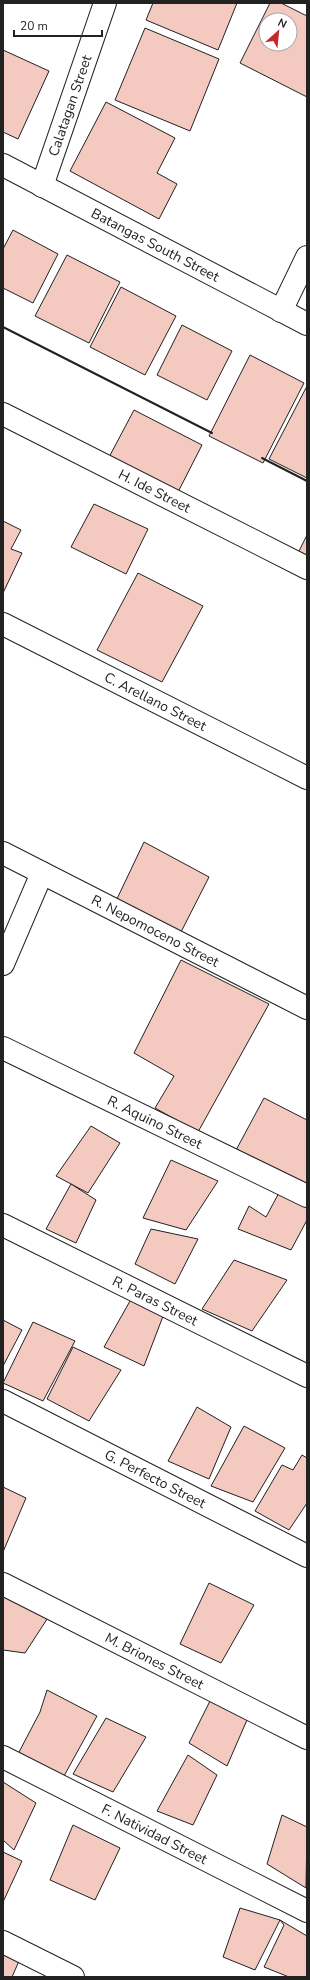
<svg xmlns="http://www.w3.org/2000/svg" width="310" height="1980" viewBox="0 0 310 1980" font-family="'Nunito Sans',sans-serif">
<rect width="100%" height="100%" fill="#fff"/>
<!-- building -->
<g fill="#f3c9c0" stroke="#222" fill-rule="evenodd">
<polygon points="153,3 237,3 218,50 146,20"/>
<path d="M270 3H281L307 16V97L240 63ZM266 20H290V44H266Z"/>
<polygon points="145,28 219,59 190,131 115,100"/>
<polygon points="3,50 49,71 18,139 3,132"/>
<polygon points="106,102 175,138 157,173 177,184 159,219 70,171"/>
<polygon points="13,230 58,254 33,303 3,288 3,249"/>
<polygon points="67,255 120,282 89,343 35,316"/>
<polygon points="121,287 176,316 145,375 90,347"/>
<polygon points="182,325 232,351 207,400 157,375"/>
<polygon points="250,355 304,383 263,463 209,436"/>
<polygon points="307,386 307,478 269,459"/>
<polygon points="134,410 202,445 176,496 107,461"/>
<polygon points="94,504 148,529 126,574 71,547"/>
<polygon points="3,521 21,530 11,549 22,553 3,593"/>
<polygon points="307,535 307,562 296,557"/>
<polygon points="138,573 203,606 162,682 97,650"/>
<polygon points="144,842 209,877 180,934 115,903"/>
<polygon points="181,960 269,1004 198,1132 155,1108 174,1076 134,1053"/>
<polygon points="264,1098 307,1120 307,1184 305,1185 235,1152"/>
<polygon points="91,1126 120,1143 88,1193 56,1176"/>
<polygon points="171,1160 218,1181 186,1230 143,1218"/>
<polygon points="71,1184 96,1200 76,1243 46,1229"/>
<polygon points="281,1189 307,1200 307,1220 291,1250 238,1229 249,1206 266,1217"/>
<polygon points="151,1229 198,1239 175,1284 135,1264"/>
<polygon points="234,1260 287,1280 252,1331 202,1309"/>
<polygon points="134,1294 165,1311 144,1366 104,1347"/>
<polygon points="3,1320 22,1330 3,1366"/>
<polygon points="33,1322 75,1341 43,1401 3,1383"/>
<polygon points="73,1347 121,1370 89,1421 47,1399"/>
<polygon points="197,1407 231,1427 209,1479 168,1461"/>
<polygon points="244,1426 285,1448 253,1502 211,1486"/>
<polygon points="302,1455 307,1458 307,1503 289,1530 255,1511 282,1465 293,1470"/>
<polygon points="3,1487 26,1498 3,1552"/>
<polygon points="209,1583 254,1605 221,1663 180,1644"/>
<polygon points="7,1591 51,1613 25,1653 3,1650 3,1598"/>
<polygon points="47,1690 97,1716 64,1776 18,1754 40,1712"/>
<polygon points="213,1695 250,1713 227,1766 189,1743"/>
<polygon points="106,1718 146,1737 113,1792 73,1774"/>
<polygon points="188,1755 217,1775 193,1825 157,1811"/>
<polygon points="3,1782 36,1803 14,1850 3,1840"/>
<polygon points="282,1815 307,1827 306,1888 267,1864"/>
<polygon points="73,1825 120,1848 95,1900 50,1880"/>
<polygon points="3,1852 22,1861 3,1902"/>
<polygon points="240,1908 280,1920 255,1970 223,1957"/>
<polygon points="280,1920 307,1936 307,1977 289,1977 264,1967 284,1925"/>
<polygon points="3,1953 19,1961 12,1977 3,1977"/>
</g>
<g fill="none" stroke-linecap="round" stroke-linejoin="round">
<!-- street casing -->
<g stroke="#222" stroke-width="24">
<g id="street">
<path id="s1" d="M3 165 307 324"/>
<path id="s2" d="M42 186 105 3"/>
<polyline points="281,311 307,257"/>
<path id="s3" d="M3 414 307 568"/>
<path id="s4" d="M3 853 307 1008"/>
<polyline points="3,964 42,873"/>
<path id="s5" d="M3 1048 307 1196"/>
<path id="s6" d="M3 1225 307 1376"/>
<path id="s7" d="M3 1401 307 1556"/>
<path id="s8" d="M3 1584 307 1738"/>
<path id="s9" d="M3 1757 307 1911"/>
<polyline points="3,1942 73,1977"/>
</g>
</g>
<!-- secondary casing -->
<g stroke="#222" stroke-width="24">
<g id="secondary">
<path id="s10" d="M3 624 307 778"/>
</g>
</g>
<!-- street -->
<use href="#street" stroke="#fff" stroke-width="22"/>
<!-- secondary -->
<use href="#secondary" stroke="#fff" stroke-width="22"/>
<!-- wall -->
<g stroke="#222" stroke-width="2">
<polyline points="3,327 212,433"/>
<polyline points="262,458 307,481"/>
</g>
</g>
<g text-anchor="middle" dominant-baseline="central" stroke-width="3" stroke-linejoin="round" paint-order="stroke">
<!-- street labels -->
<g font-size="14" fill="#222" stroke="#fff">
<text stroke="none"><textPath href="#s2" startOffset="85">Calatagan Street</textPath></text>
<text stroke="none"><textPath href="#s1" startOffset="172">Batangas South Street</textPath></text>
<text stroke="none"><textPath href="#s3" startOffset="170">H. Ide Street</textPath></text>
<text stroke="none"><textPath href="#s10" startOffset="171">C. Arellano Street</textPath></text>
<text stroke="none"><textPath href="#s4" startOffset="171">R. Nepomoceno Street</textPath></text>
<text stroke="none"><textPath href="#s5" startOffset="169">R. Aquino Street</textPath></text>
<text stroke="none"><textPath href="#s6" startOffset="170">R. Paras Street</textPath></text>
<text stroke="none"><textPath href="#s7" startOffset="171">G. Perfecto Street</textPath></text>
<text stroke="none"><textPath href="#s8" startOffset="170">M. Briones Street</textPath></text>
<text stroke="none"><textPath href="#s9" startOffset="170">F. Natividad Street</textPath></text>
</g>
</g>
<!-- border -->
<rect width="310" height="1980" fill="none" stroke="#222222" stroke-width="8"/>
<!-- north arrow -->
<g transform="translate(278 32) rotate(27)"><circle r="19" fill="#ffffff" stroke="#a7a7a7"/>
<path d="M0-3L7 15L0 10L-7 15Z" fill="#c62828"/>
<text y="-6" font-size="11" font-weight="bold" text-anchor="middle" fill="#222222">N</text>
</g>
<!-- scale -->
<path d="M14 30v6h88v-6" fill="none" stroke="#222222" stroke-width="2"/>
<text x="20" y="30" font-size="12" fill="#222222" stroke="#ffffff" stroke-width="3" paint-order="stroke">20 m</text>
</svg>
